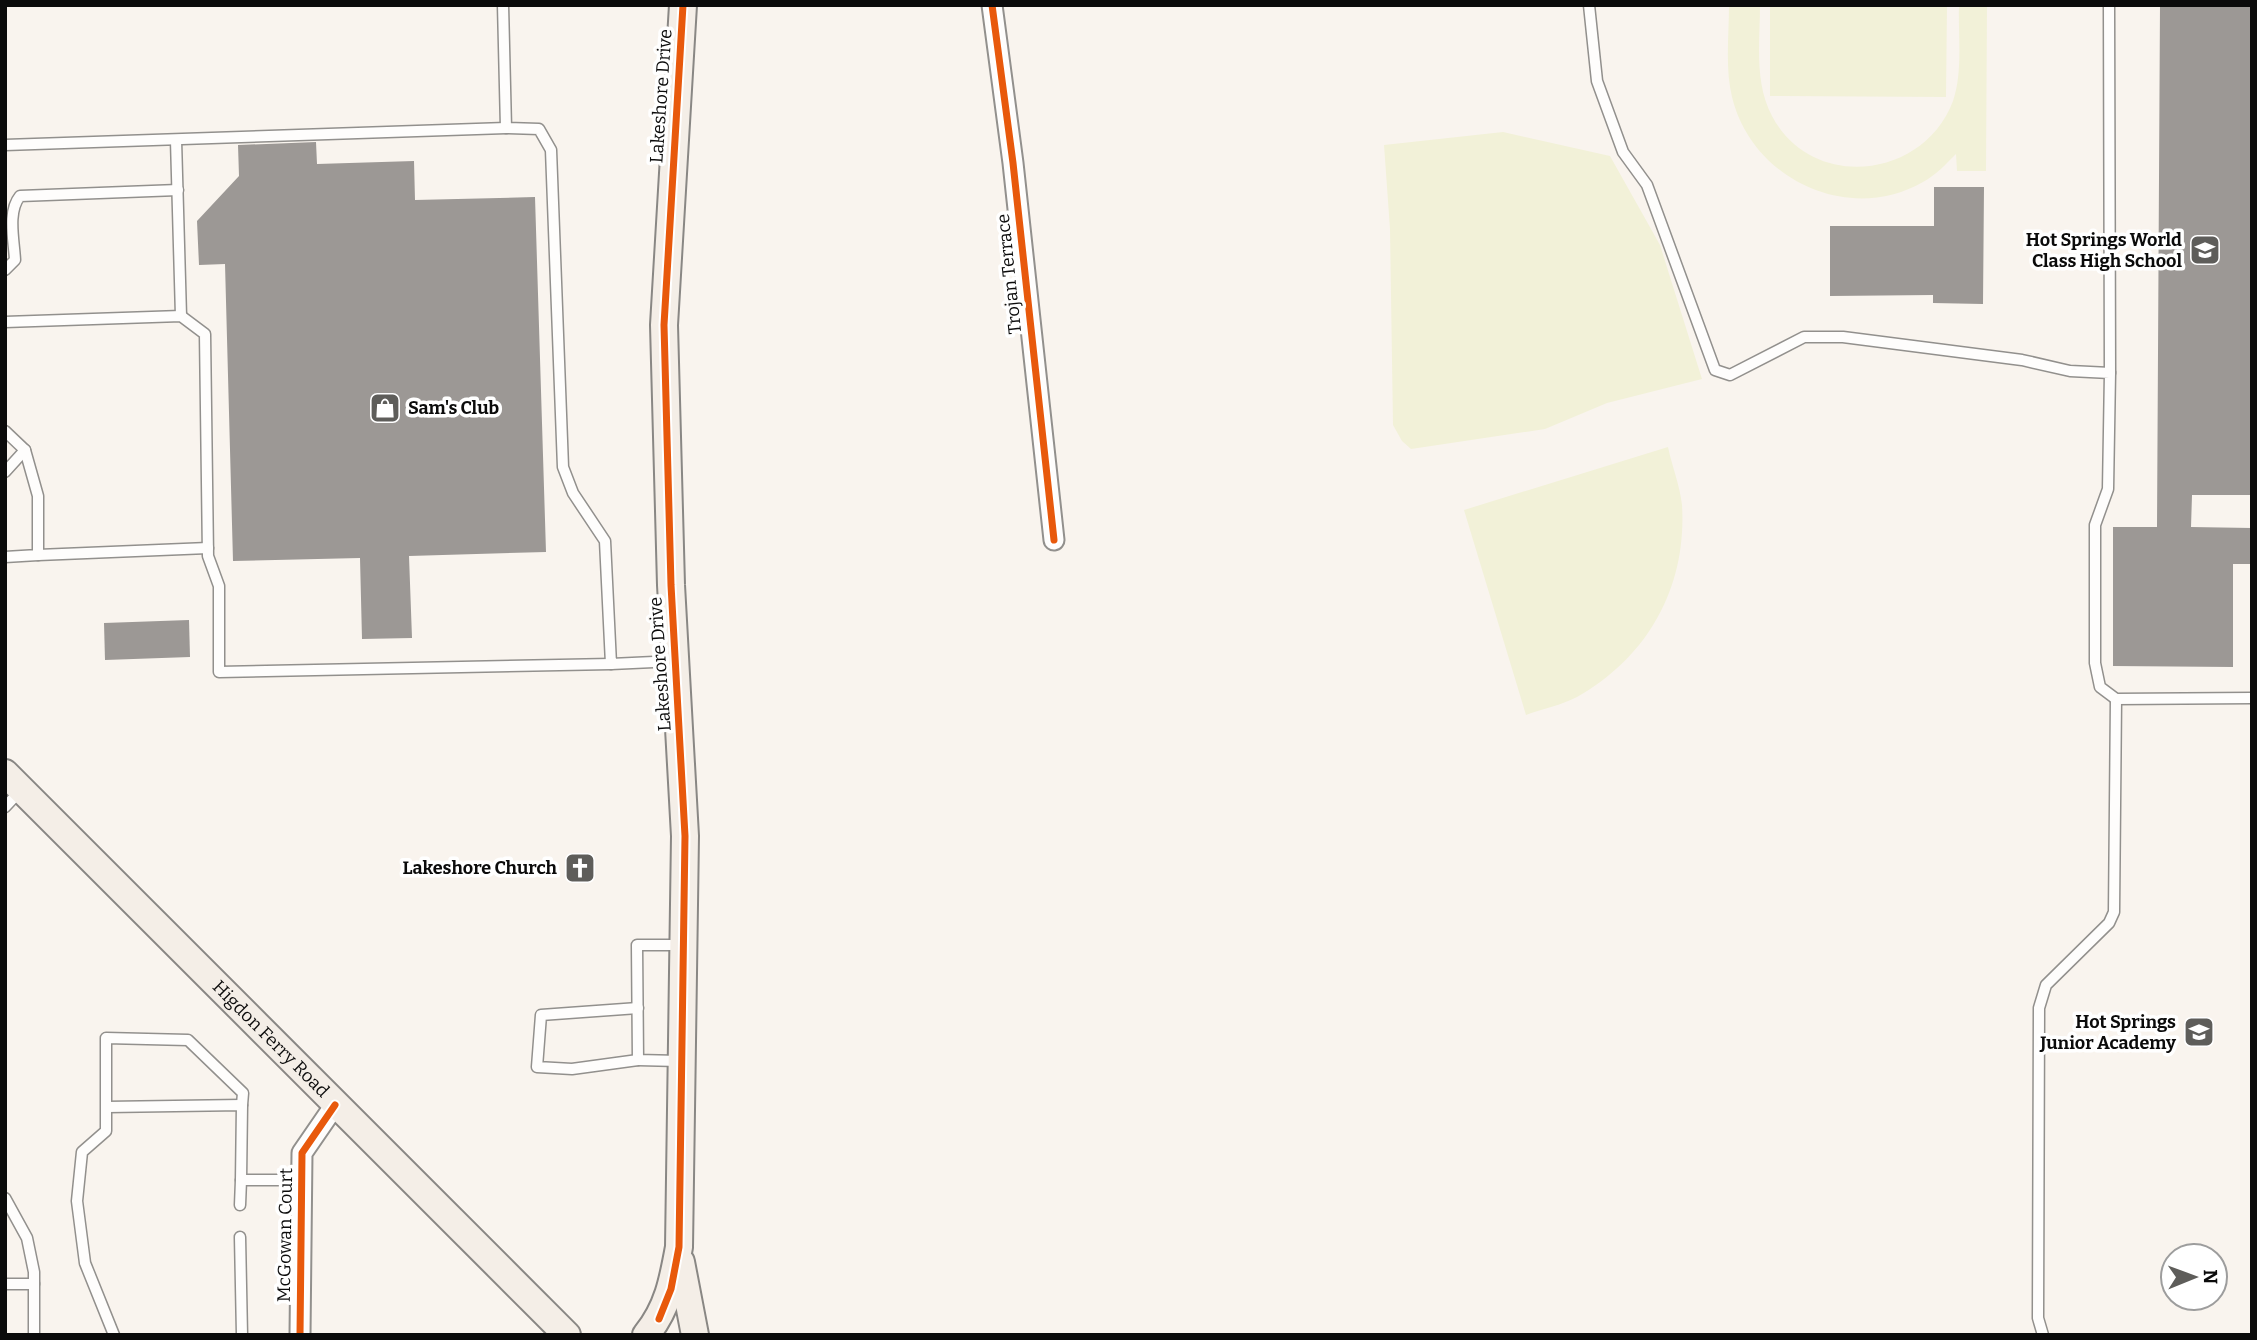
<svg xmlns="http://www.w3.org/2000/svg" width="2257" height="1340" viewBox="0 0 2257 1340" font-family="Bitter,serif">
<rect width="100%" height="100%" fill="#f9f4ee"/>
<!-- pitch -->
<g fill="#f2f1d8">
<path d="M1729 5H1760C1760 42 1754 82 1772 116 1812 192 1924 179 1953 101 1963 72 1958 36 1959 5H1987L1986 171H1957L1956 154C1946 164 1936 175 1923 182 1848 225 1752 179 1732 97 1725 68 1729 35 1729 5Z"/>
<polygon points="1770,5 1947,5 1946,97 1770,96"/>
<polygon points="1503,132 1610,156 1660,245 1702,379 1607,403 1545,429 1411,449 1402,441 1393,425 1390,229 1384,145"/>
<path d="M1668 447C1672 466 1680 486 1682 505 1687 587 1648 657 1577 697 1562 705 1542 709 1526 715L1464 510Z"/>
</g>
<!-- building -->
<g fill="#9c9895">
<polygon points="2160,5 2252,5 2252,495 2192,495 2191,527 2252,528 2252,564 2233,564 2233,667 2113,666 2113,527 2157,527"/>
<polygon points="316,142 317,164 414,161 415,200 535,197 546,552 409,556 412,638 362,639 360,558 233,561 225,264 199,265 197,221 239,176 238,145"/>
<polygon points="1934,187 1984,187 1983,304 1933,303 1933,295 1830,296 1830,226 1934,226"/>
<polygon points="189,620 190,657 105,660 104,623"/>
</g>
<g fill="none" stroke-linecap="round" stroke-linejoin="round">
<!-- lane casing -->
<g stroke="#92908d" stroke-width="13">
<g id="lane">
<polyline points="503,5 506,128 539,129 551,150 563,467 573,493 605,541 611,664 675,661"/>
<polyline points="1589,5 1597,81 1623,152 1647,185 1715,370 1730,375 1804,337 1843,337 2022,360 2070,371 2110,373 2108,489 2095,525 2095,663 2100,687 2116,699 2252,698"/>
<polyline points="2109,5 2110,373"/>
<polyline points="176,140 181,316"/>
<polyline points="5,145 506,128"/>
<path d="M5 270 15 260C14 240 7 212 20 196L178 190"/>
<polyline points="5,322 181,316 205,334 208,556 219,586 219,672 611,664"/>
<polyline points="5,431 25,450 38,496 38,555 5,557"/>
<polyline points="5,472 25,450"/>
<polyline points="38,555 208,548"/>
<polyline points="5,807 19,792"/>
<polyline points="638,1008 541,1015 537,1067 572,1069 638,1060"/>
<polyline points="679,1061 638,1060 637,945 683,945"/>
<polyline points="107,1107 242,1105 241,1180"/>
<polyline points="5,1198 27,1238 34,1272 34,1335"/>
<polyline points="240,1205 241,1180 302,1180"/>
<polyline points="240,1237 242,1335"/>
<polyline points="5,1284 34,1284"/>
<polyline points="114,1335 85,1263 77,1201 82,1152 106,1131 106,1038 188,1040 243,1093 242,1105"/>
<polyline points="2043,1335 2038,1318 2039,1008 2046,985 2109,923 2114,912 2116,699"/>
</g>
</g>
<!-- street casing -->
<g stroke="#92908d" stroke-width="23">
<g id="street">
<polyline points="992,5 1013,163 1054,540"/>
<polyline points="300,1335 302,1153 335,1105"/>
</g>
</g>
<!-- secondary casing -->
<g stroke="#898784" stroke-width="30">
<g id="secondary">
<path id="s1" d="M5 773 567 1335"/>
<polyline points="681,1262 695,1335"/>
<path d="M646 1335C668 1308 673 1280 679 1247L685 836 671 585 664 325 683 5"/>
</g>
</g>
<!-- lane -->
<use href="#lane" stroke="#fefdfc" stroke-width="10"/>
<!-- street -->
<use href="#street" stroke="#fefdfc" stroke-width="19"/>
<!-- secondary -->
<use href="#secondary" stroke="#f4eee7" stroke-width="26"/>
<!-- cycleway casing -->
<g stroke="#fff" stroke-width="11">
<g id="cycleway">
<polyline points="992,5 1013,163 1054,540"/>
<polyline points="659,1319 671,1289 679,1247 685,836 671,585 664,325 683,5"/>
<polyline points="300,1335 302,1153 335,1105"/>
</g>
</g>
<!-- cycleway -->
<use href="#cycleway" stroke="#e8590c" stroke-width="7"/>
</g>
<!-- icons -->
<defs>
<g id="school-square" transform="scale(1.575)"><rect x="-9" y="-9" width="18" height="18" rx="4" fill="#5e5d5a" stroke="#fff"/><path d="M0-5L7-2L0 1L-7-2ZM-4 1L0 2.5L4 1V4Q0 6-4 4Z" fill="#fff"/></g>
<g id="shop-square" transform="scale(1.575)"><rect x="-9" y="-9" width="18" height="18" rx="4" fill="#5e5d5a" stroke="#fff"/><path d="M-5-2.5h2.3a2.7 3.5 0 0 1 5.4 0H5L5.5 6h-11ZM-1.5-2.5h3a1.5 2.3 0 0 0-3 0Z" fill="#fff"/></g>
<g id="church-square" transform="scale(1.575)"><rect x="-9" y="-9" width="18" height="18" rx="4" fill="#5e5d5a" stroke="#fff"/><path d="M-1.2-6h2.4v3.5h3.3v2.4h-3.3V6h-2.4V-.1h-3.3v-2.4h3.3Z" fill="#fff"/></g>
</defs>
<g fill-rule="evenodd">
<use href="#school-square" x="2205" y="250"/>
<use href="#shop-square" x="385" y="408"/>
<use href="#church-square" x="580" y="868"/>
<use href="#school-square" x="2199" y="1032"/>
</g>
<g text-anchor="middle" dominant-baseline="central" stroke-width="7" stroke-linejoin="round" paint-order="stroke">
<!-- street labels -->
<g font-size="18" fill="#0b0b0b" stroke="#fff">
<text transform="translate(661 96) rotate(-86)">Lakeshore Drive</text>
<text transform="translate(1009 274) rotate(-96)">Trojan Terrace</text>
<text transform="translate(660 664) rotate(-94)">Lakeshore Drive</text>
<text stroke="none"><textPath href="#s1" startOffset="376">Higdon Ferry Road</textPath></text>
<text transform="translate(285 1235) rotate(-89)">McGowan Court</text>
</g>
<!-- poi labels -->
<g font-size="18" font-weight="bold" fill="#0b0b0b" stroke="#fff" text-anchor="end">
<text x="2182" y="240">Hot Springs World<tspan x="2182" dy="21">Class High School</tspan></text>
<text x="408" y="408" text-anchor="start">Sam's Club</text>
<text x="557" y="868">Lakeshore Church</text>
<text x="2176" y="1022">Hot Springs<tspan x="2176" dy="21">Junior Academy</tspan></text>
</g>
</g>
<!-- border -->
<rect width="2257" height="1340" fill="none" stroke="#0b0b0b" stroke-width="14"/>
<!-- north arrow -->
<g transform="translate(2194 1277) rotate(89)"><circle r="33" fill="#ffffff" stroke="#9d9d9d" stroke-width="2"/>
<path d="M0-5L12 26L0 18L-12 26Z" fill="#5e5d5a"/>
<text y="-10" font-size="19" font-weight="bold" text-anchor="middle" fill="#0b0b0b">N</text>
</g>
</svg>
